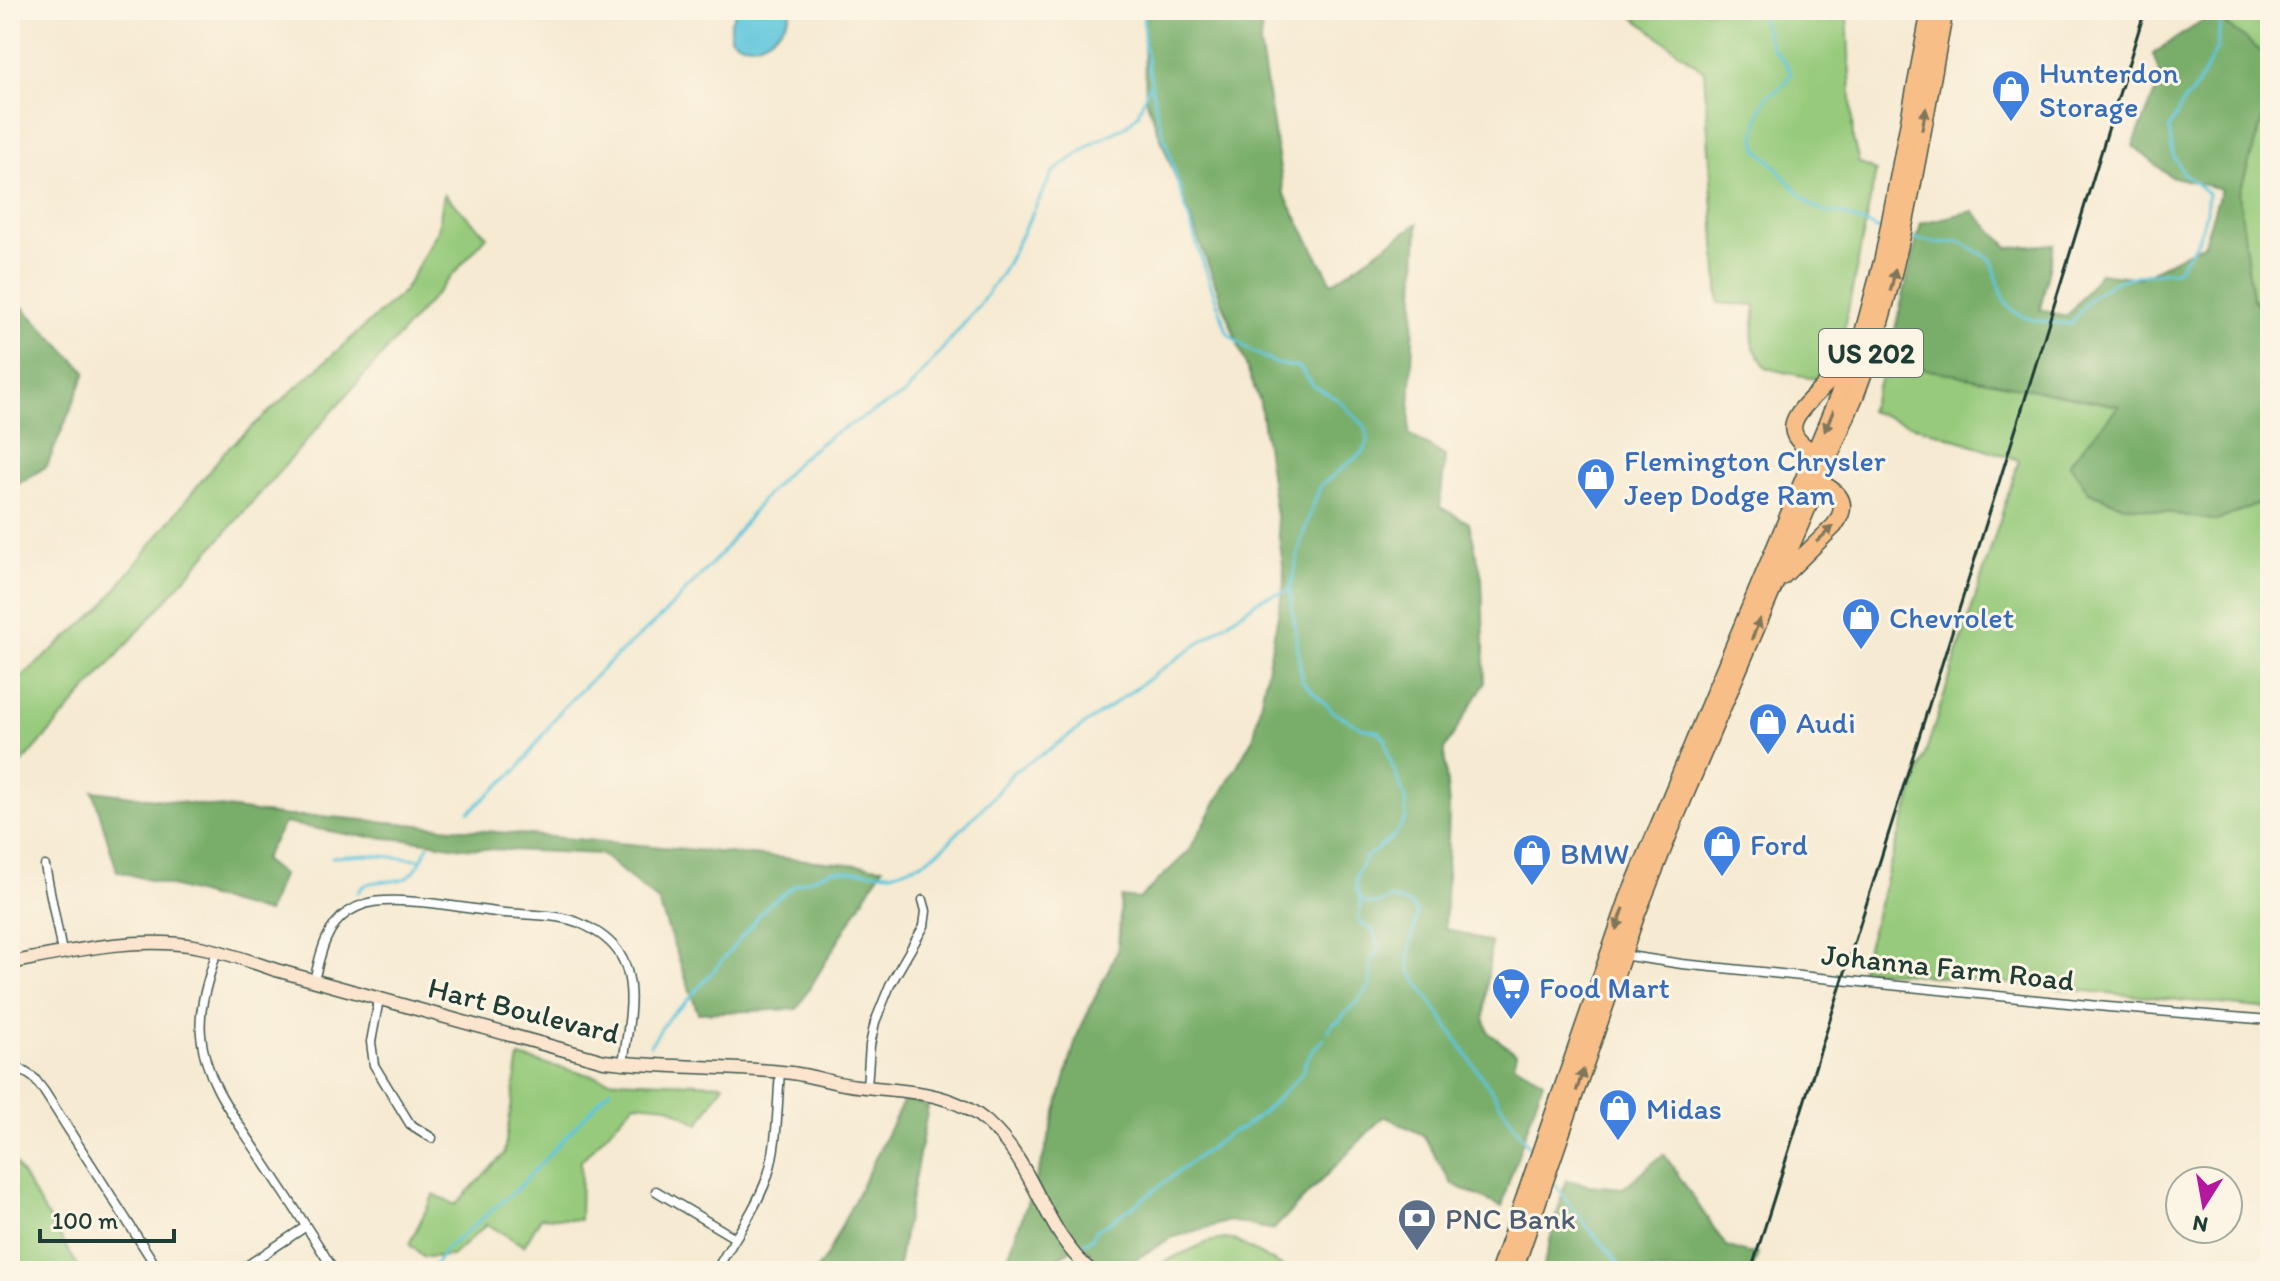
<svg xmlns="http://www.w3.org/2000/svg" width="2280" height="1281" viewBox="0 0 2280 1281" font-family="Itim,sans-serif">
<rect width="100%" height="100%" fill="#fcf5e5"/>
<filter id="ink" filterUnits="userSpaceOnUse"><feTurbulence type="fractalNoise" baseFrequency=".0125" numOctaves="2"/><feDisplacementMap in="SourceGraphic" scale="16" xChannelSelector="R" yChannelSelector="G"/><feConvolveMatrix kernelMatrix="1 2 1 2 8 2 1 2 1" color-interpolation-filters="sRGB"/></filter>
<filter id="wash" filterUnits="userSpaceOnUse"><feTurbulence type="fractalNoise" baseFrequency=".006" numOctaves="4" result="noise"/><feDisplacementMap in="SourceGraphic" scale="32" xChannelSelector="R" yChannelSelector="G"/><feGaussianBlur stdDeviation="1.8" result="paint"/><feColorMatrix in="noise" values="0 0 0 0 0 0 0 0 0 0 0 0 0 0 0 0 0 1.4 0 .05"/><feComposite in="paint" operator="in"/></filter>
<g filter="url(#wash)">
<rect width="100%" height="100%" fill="#f6ead2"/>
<!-- green -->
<g fill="#97ca7b" stroke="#5b8458" stroke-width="2">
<polygon points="1624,10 1847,10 1853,139 1859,163 1876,171 1844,330 1826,373 1821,380 1766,368 1752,344 1756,306 1719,303 1704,71"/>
<polygon points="2214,10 2270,10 2270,58 2212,14"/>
<polygon points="2270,95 2270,318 2252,298 2239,194"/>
<polygon points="444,194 487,236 10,777 10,687 101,608 225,451 404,291 438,230"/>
<polygon points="1887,362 2120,406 2089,492 2119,504 2217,521 2270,498 2270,1009 1861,969 1889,868 2019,460 1869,411"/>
<polygon points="519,1057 609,1080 724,1084 699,1124 668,1106 635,1103 581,1161 580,1220 541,1217 524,1246 487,1224 452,1256 424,1257 409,1244 434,1194 455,1205 504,1154"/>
<polygon points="10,1155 81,1271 10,1271"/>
<polygon points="1225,1239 1234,1240 1291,1271 1144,1271 1208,1242"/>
</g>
<!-- forest -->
<g fill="#79ae6b" stroke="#4c7650" stroke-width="2">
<polygon points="1143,10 1263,10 1260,44 1284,194 1332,283 1418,223 1409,434 1445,456 1440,507 1469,523 1482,577 1485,683 1444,750 1449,809 1445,928 1491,943 1484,1018 1489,1033 1517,1054 1514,1064 1543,1081 1507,1187 1502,1207 1452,1184 1423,1135 1384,1116 1273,1230 1230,1221 1171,1238 1116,1271 1093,1256 1081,1242 1057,1259 1069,1271 1003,1271 1043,1158 1077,1036 1118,949 1121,897 1139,899 1188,852 1254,736 1285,579 1260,403 1146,99"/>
<polygon points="2212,14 2270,58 2270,95 2239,194 2252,298 2270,318 2270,498 2217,521 2119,504 2089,492 2069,463 2119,406 1887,362 1921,223 1973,211 2009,248 2054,244 2040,310 2067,316 2100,273 2139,278 2204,243 2221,189 2170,176 2133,146 2161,78 2153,54"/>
<polygon points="10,294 86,372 47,466 15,486 10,486"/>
<polygon points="93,791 287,816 320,816 883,867 797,1009 698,1013 658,901 601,854 464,848 420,841 351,835 284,823 263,860 282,875 267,913 117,871"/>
<polygon points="905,1098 928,1107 897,1271 816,1271 827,1255"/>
<polygon points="1664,1154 1726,1246 1748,1253 1758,1253 1752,1271 1542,1271 1566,1180 1589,1185 1623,1188"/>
</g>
<!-- water -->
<path fill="#5ec6db" stroke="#3e8288" stroke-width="2" d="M737 10H792C783 34 753 57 730 37V23Z"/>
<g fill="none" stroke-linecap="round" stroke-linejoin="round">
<!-- stream -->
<g stroke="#5ec6db" stroke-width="3">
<path d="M1143 10 1144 42 1157 114 1198 248 1228 334 1249 350 1277 364 1299 367 1314 386 1338 400 1365 426 1368 439 1365 450 1320 486 1302 538 1290 590 1302 681 1335 713 1365 729 1377 731 1385 738 1389 757 1405 798 1406 818 1392 838 1366 857 1357 874 1356 887 1360 899 1369 904H1378L1391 898 1411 905 1417 913C1415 930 1406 957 1410 971L1534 1154"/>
<polyline points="1758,10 1773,49 1785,62 1791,73 1784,85 1767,97 1761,108 1755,138 1757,149 1771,161 1780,173 1810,204 1825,212 1842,214 1882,231"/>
<path d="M1909 238 1939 243 1959 241 1991 259C1995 269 1997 280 2001 290 2011 324 2042 321 2071 324 2078 316 2083 305 2091 298 2112 277 2147 272 2176 271 2199 243 2205 229 2208 193L2183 173 2173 155 2169 129 2183 103 2198 85 2217 48 2222 10"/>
<polyline points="469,812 518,769 561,710 603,668 662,616 719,556 762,500 800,459 830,436 905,394 978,307 1003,271 1053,172 1095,142 1125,127 1138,114 1149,85"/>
<polyline points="332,857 368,855 420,859"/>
<path d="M358 892C368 876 391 885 406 878 417 872 423 857 428 846"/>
<path d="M1328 1031 1333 1023 1339 1021C1347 1009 1361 1001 1369 986 1374 977 1369 968 1372 959 1374 956 1378 953 1380 949L1373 931 1360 922 1358 916 1361 909 1360 899"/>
<polyline points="650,1045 669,1017 684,1004 711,974 767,906 795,885 833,870 892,873 922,863 943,848 994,796 1014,771 1049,750 1262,598 1290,590"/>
<polyline points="1552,1180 1572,1208 1625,1271"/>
<polyline points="1082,1244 1091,1239 1097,1230 1131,1208 1196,1158 1232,1132 1243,1128 1263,1112 1298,1078 1304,1069 1305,1062 1313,1050 1324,1038"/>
<polyline points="431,1271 445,1250 517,1189 611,1088"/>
<polyline points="1044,1271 1047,1267 1061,1259"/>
</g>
</g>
</g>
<g filter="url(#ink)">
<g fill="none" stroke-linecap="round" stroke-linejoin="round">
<!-- street casing -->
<g stroke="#3f574c" stroke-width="11">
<g id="street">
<polyline points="45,866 62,952"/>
<path d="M217 950C209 978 198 1006 201 1035 205 1082 236 1119 260 1156 285 1194 311 1232 334 1271"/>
<polyline points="1622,955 1682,964 2108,1007 2270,1020"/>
<path d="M314 981C320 956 325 927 348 912 359 905 370 901 383 901 422 899 465 909 505 913 528 915 555 914 577 922 592 928 607 937 617 950 640 981 628 1028 623 1063"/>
<polyline points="379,999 371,1042 374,1065 410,1124 432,1138"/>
<polyline points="10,1062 34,1078 44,1091 159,1271"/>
<polyline points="867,1087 870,1045 875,1022 890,985 924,926 926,911 923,900"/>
<polyline points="656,1191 735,1238"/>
<polyline points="239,1271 305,1227"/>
<path d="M716 1271C733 1240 755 1211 767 1178 778 1145 777 1106 780 1072"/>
</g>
</g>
<!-- secondary casing -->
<g stroke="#3f574c" stroke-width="15">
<path id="secondary" d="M10 963C71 951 137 935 200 947 226 952 251 962 276 970L604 1061C666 1068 729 1066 792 1073 814 1076 835 1084 857 1086 903 1092 952 1090 988 1123 1037 1167 1042 1229 1091 1271"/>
</g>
<!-- highway casing -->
<g stroke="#3f574c" stroke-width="19">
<g id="highway">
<path d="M1824 457C1765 431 1804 408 1831 379 1838 371 1845 362 1852 354"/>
<path d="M1782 577 1834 526C1854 499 1833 488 1810 478"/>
<polyline points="1499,1271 1628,899 1860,344 1883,258 1930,10"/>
<path d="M1514 1271 1636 916 1677 814 1856 394C1903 271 1920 139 1945 10"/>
</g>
</g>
<!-- street -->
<use href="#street" stroke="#fff" stroke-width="8"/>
<!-- secondary -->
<use href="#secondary" stroke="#fce5cf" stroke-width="12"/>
<!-- highway -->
<use href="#highway" stroke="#f7be88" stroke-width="16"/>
<!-- rail -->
<polyline stroke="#1f3d34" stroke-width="3" points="1751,1271 2018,422 2145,10"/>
</g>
<!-- one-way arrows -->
<defs><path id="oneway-solid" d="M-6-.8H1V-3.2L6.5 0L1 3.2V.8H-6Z" transform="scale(2)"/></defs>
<g fill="#80775a">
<use href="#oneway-solid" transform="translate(1924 119) rotate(-79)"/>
<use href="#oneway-solid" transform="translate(1893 280) rotate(-77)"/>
<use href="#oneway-solid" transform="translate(1829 421) rotate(113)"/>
<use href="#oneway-solid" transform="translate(1825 534) rotate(-43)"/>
<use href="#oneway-solid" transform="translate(1756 629) rotate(-68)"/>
<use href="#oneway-solid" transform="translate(1620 919) rotate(110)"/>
<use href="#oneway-solid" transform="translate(1580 1080) rotate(-72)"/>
</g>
</g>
<!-- icons -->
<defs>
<g id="shop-pin" transform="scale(2)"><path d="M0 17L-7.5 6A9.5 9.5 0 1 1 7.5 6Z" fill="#3f7fe0" stroke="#fcf5e5"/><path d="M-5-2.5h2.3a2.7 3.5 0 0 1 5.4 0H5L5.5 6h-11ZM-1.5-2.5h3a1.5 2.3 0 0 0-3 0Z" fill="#fff"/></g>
<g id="supermarket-pin" transform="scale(2)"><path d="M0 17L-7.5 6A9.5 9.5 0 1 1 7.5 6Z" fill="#3f7fe0" stroke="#fcf5e5"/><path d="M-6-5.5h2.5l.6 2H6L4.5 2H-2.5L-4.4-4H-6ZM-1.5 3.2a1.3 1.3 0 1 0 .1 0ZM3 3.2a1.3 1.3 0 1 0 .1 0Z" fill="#fff"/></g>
<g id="bank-pin" transform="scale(2)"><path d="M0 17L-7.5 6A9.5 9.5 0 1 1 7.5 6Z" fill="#5c6f8a" stroke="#fcf5e5"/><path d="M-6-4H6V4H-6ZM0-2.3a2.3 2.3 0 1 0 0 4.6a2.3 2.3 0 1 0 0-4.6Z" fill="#fff"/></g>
</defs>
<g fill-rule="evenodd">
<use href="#shop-pin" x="2011" y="89"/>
<use href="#shop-pin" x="1596" y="477"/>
<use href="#shop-pin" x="1861" y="617"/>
<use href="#shop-pin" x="1768" y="722"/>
<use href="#shop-pin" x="1722" y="844"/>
<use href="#shop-pin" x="1532" y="853"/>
<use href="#supermarket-pin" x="1511" y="987"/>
<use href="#shop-pin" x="1618" y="1108"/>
<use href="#bank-pin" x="1417" y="1218"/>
</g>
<g text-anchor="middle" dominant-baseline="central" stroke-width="6" stroke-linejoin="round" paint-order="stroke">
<!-- shield labels -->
<rect fill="#fcf5e5" stroke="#617469" stroke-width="2" x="1819" y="329" width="104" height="48" rx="6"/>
<g font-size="28" font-weight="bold" fill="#1f3d34">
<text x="1871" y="353">US 202</text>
</g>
<!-- shop labels -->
<g font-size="30" fill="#366cbe" stroke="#fcf5e5" text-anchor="start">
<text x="2039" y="72">Hunterdon<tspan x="2039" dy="34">Storage</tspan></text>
<text x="1624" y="460">Flemington Chrysler<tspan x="1624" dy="34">Jeep Dodge Ram</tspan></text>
<text x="1889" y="617">Chevrolet</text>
<text x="1796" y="722">Audi</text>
<text x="1750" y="844">Ford</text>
<text x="1560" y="853">BMW</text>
<text x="1539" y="987">Food Mart</text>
<text x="1646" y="1108">Midas</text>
</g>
<!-- street labels -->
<g font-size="30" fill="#1f3d34" stroke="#fcf5e5">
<text transform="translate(1948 967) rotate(6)">Johanna Farm Road</text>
<text transform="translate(524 1010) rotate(14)">Hart Boulevard</text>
</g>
<!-- service labels -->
<g font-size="30" fill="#4e5e75" stroke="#fcf5e5" text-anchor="start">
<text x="1445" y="1218">PNC Bank</text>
</g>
</g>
<!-- margin -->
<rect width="2280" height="1281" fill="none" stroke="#fcf5e5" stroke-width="40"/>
<!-- north arrow -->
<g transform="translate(2204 1205) rotate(191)"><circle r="38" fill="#fcf5e5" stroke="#a4ab9e" stroke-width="2"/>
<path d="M0-6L14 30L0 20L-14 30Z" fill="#b5179e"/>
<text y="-12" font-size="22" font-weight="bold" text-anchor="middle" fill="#1f3d34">N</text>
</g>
<!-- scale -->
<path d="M40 1229v12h134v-12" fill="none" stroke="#1f3d34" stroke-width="4"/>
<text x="52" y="1229" font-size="24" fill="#1f3d34" stroke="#fcf5e5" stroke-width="6" paint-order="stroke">100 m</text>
</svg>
